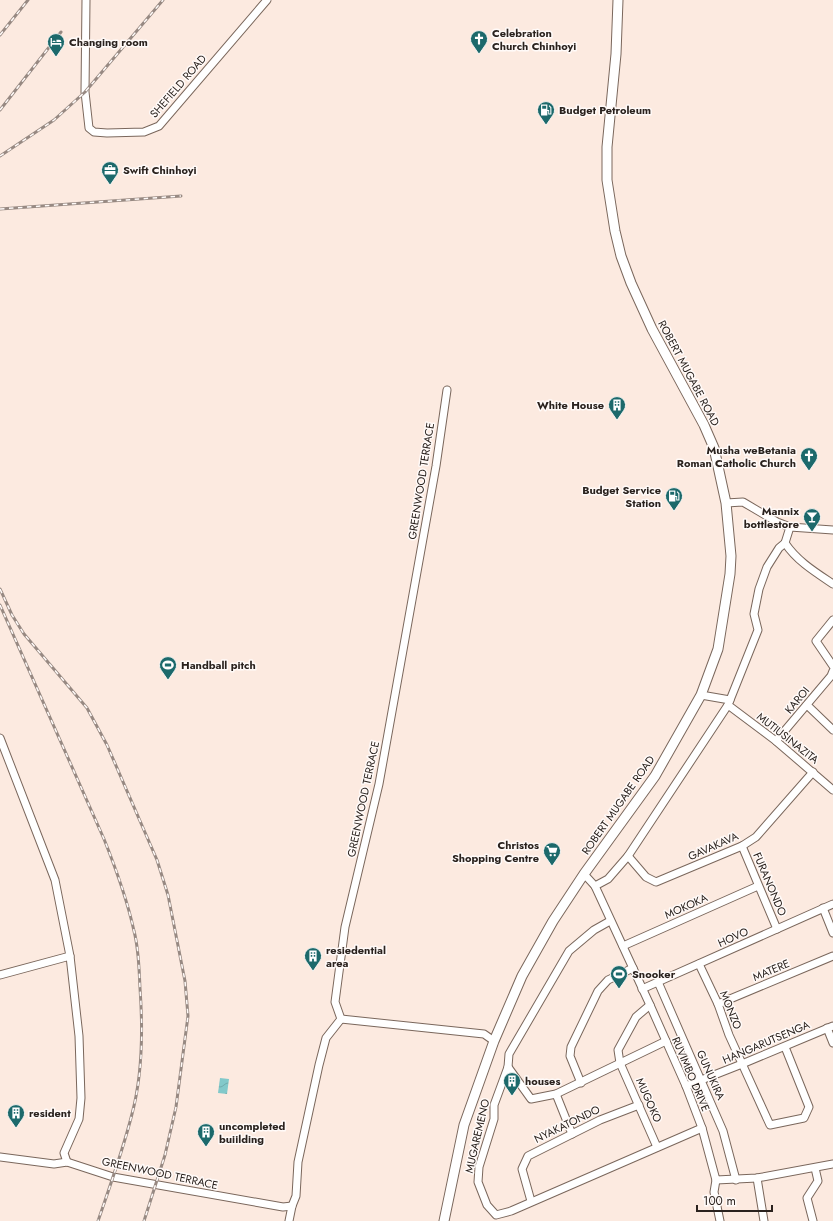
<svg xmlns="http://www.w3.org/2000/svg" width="833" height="1221" viewBox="0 0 833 1221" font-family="Jost,sans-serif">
<defs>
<pattern id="water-waves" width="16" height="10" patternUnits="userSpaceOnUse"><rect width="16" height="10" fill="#82c9ca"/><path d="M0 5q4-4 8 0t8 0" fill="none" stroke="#70acad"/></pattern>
</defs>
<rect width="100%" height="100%" fill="#fceae0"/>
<!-- water -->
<polygon fill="url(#water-waves)" points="220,1078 229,1079 227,1094 218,1093"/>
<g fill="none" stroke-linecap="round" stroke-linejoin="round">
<!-- minor casing -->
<g stroke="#7a675c" stroke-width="9">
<g id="minor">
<polyline points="86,0 85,92 89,128 94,132 107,133 144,132 159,126 267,0"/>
<polyline points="726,503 743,502 777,522 790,527 833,530"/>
<path d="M790 527 785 543C797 561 815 572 833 584"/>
<polyline points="833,620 816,641 833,666"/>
<polyline points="701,695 730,700"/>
<polyline points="728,705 776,741 833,790"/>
<polyline points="807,705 833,730"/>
<polyline points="0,738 55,880 70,956 79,1036 81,1098 79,1119 64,1153 67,1162"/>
<polyline points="776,741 831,676 833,671"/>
<polyline points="742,846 777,929"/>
<polyline points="628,856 646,877 656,882 742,846 756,837 813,772"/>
<polyline points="584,874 595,886 650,1005 686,1086 702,1128 716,1180 757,1178 833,1164"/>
<polyline points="595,886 608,879 628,856 728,705 758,630 754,614 759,589 767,567 779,548 785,543"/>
<polyline points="823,908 833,933"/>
<polyline points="610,921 594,930 569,951 509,1054 508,1067 494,1105 494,1119 479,1167 478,1182 487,1205 496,1215 511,1211 702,1128"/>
<polyline points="623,946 758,886"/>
<polyline points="699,964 718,1004 729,1035 770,1125 804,1118 809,1107 785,1047"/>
<polyline points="0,975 70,956"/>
<polyline points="658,982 723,1131 736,1180"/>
<polyline points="642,989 833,904"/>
<polyline points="718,1004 833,956"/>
<polyline points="650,1005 636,1017 618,1050 620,1063 657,1147"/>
<polyline points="341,1019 335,1002 345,927 379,784 436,466 447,390"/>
<polyline points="341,1019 484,1034 494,1041"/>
<polyline points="827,1028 833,1043"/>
<polyline points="508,1067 531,1099 556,1094 666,1041"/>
<polyline points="581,1083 570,1056 571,1047 598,991 608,980 633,968"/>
<polyline points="686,1086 742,1064 833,1026"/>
<polyline points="556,1094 572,1134"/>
<polyline points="0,1157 54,1164 67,1162 113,1177 283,1207 292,1206"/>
<polyline points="757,1178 764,1221"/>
<polyline points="716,1180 714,1192 720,1221"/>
<polyline points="531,1201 522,1169 528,1156 600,1120 639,1105"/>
<polyline points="289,1221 292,1206 296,1196 298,1162 319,1065 326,1038 341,1019"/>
<polyline points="813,1221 807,1198 818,1181 815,1168"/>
</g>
</g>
<!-- major casing -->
<g stroke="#7a675c" stroke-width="11">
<polyline id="major" points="444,1221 464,1125 494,1041 522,976 553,921 584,874 655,776 701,695 718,649 730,574 731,556 726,503 714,448 704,425 652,329 631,283 621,256 615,231 607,180 607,147 616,54 618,0"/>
</g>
<!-- minor -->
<use href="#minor" stroke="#fff" stroke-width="7"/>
<!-- major -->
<use href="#major" stroke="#fff" stroke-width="9"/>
<!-- rail casing -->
<g stroke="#978982" stroke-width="3">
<g id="rail">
<polyline points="0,35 28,0"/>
<polyline points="0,110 61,32"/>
<polyline points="0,156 54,120 85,92 163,0"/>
<polyline points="0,209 181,196"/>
<polyline points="0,589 12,615 24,634 87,708 107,745 157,860 168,895 185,981 188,1016 176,1107 165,1155 144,1221"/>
<path d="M0 605 104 839C116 869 127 899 134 931 139 950 139 969 140 988 143 1030 143 1073 132 1114 123 1150 110 1186 98 1221"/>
</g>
</g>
<!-- rail -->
<use href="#rail" stroke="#fffaf8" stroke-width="1.5" stroke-dasharray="4.5" stroke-linecap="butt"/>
</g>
<!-- icons -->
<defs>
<g id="church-pin" transform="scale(0.9)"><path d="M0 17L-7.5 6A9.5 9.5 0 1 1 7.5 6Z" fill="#1c696b" stroke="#fffaf8"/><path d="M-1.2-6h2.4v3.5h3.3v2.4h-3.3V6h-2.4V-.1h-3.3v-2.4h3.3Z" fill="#fff"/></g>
<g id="hotel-pin" transform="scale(0.9)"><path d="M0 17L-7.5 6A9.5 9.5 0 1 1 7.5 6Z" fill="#1c696b" stroke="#fffaf8"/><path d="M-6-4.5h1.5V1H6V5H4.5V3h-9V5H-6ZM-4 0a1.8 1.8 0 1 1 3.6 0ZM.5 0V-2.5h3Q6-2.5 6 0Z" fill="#fff"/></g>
<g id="fuel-pin" transform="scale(0.9)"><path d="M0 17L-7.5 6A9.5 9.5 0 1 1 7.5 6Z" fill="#1c696b" stroke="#fffaf8"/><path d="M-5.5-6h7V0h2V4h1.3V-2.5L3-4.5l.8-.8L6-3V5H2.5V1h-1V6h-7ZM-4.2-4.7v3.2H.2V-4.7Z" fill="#fff"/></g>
<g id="office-pin" transform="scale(0.9)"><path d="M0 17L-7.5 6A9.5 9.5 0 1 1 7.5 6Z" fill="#1c696b" stroke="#fffaf8"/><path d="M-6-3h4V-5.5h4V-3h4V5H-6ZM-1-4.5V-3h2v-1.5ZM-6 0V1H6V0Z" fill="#fff"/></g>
<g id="building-pin" transform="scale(0.9)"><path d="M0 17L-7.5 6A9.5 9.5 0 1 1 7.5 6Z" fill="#1c696b" stroke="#fffaf8"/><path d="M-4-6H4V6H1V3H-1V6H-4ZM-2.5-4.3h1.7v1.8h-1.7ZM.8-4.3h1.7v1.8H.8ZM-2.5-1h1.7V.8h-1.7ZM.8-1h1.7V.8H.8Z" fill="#fff"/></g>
<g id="bar-pin" transform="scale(0.9)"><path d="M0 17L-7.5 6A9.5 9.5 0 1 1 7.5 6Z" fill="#1c696b" stroke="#fffaf8"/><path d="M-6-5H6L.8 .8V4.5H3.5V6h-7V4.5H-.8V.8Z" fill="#fff"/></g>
<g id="stadium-pin" transform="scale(0.9)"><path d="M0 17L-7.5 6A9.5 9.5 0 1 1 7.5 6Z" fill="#1c696b" stroke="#fffaf8"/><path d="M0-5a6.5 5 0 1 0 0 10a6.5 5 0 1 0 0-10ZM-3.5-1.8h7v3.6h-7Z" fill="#fff"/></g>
<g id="supermarket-pin" transform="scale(0.9)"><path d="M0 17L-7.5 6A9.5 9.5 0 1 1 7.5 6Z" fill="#1c696b" stroke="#fffaf8"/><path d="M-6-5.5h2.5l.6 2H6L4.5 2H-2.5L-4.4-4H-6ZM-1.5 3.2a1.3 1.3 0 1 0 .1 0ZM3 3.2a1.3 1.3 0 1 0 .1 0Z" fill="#fff"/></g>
</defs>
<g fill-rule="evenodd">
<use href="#church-pin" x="479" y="39"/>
<use href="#hotel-pin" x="56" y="42"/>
<use href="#fuel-pin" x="546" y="110"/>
<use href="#office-pin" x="110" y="170"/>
<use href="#building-pin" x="617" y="405"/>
<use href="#church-pin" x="809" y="456"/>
<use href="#fuel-pin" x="674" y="496"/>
<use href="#bar-pin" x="812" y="517"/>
<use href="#stadium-pin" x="168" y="665"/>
<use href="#supermarket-pin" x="552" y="851"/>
<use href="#building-pin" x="313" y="956"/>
<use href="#stadium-pin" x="619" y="974"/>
<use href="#building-pin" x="512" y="1081"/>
<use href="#building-pin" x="16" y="1113"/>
<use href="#building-pin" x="206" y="1132"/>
</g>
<g text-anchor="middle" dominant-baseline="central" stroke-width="3" stroke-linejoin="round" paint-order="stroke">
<!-- poi labels -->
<g font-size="11" font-weight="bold" fill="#2a221e" stroke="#fffaf8" text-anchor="start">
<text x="492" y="33">Celebration<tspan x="492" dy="13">Church Chinhoyi</tspan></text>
<text x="69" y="42">Changing room</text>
<text x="559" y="110">Budget Petroleum</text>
<text x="123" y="170">Swift Chinhoyi</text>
<text x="604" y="405" text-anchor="end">White House</text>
<text x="796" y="450" text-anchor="end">Musha weBetania<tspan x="796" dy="13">Roman Catholic Church</tspan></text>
<text x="661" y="490" text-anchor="end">Budget Service<tspan x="661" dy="13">Station</tspan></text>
<text x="799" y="511" text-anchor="end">Mannix<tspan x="799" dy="13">bottlestore</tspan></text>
<text x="181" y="665">Handball pitch</text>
<text x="539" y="845" text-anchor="end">Christos<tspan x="539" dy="13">Shopping Centre</tspan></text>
<text x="326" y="950">resiedential<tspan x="326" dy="13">area</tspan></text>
<text x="632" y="974">Snooker</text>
<text x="525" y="1081">houses</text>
<text x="29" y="1113">resident</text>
<text x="219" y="1126">uncompleted<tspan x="219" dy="13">buiilding</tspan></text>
</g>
<!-- street labels -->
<g font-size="11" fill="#2a221e" stroke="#fffaf8">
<text transform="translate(178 86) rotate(-49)">SHEFIELD ROAD</text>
<text transform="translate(689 373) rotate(62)">ROBERT MUGABE ROAD</text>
<text transform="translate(421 481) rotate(-81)">GREENWOOD TERRACE</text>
<text transform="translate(797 700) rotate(-50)">KAROI</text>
<text transform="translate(788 738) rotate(38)">MUTIUSINAZITA</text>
<text transform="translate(363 799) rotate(-78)">GREENWOOD TERRACE</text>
<text transform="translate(618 805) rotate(-55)">ROBERT MUGABE ROAD</text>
<text transform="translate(713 846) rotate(-24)">GAVAKAVA</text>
<text transform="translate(770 884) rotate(67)">FURANONDO</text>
<text transform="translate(686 906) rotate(-24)">MOKOKA</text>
<text transform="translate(733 937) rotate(-24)">HOVO</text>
<text transform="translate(771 970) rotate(-23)">MATERE</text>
<text transform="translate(731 1010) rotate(68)">MONZO</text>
<text transform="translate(766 1042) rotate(-23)">HANGARUTSENGA</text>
<text transform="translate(691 1074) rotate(67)">RUVIMBO DRIVE</text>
<text transform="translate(711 1075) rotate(66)">GUNUKIRA</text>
<text transform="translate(649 1100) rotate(66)">MUGOKO</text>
<text transform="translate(567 1124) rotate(-26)">NYAKATONDO</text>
<text transform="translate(477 1136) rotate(-77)">MUGAREMENO</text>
<text transform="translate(160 1173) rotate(12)">GREENWOOD TERRACE</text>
</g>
</g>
<!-- scale -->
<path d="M697 1205v6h75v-6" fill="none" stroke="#2a221e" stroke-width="2"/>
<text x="703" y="1205" font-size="12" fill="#2a221e" stroke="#fffaf8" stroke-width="3" paint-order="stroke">100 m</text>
</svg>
